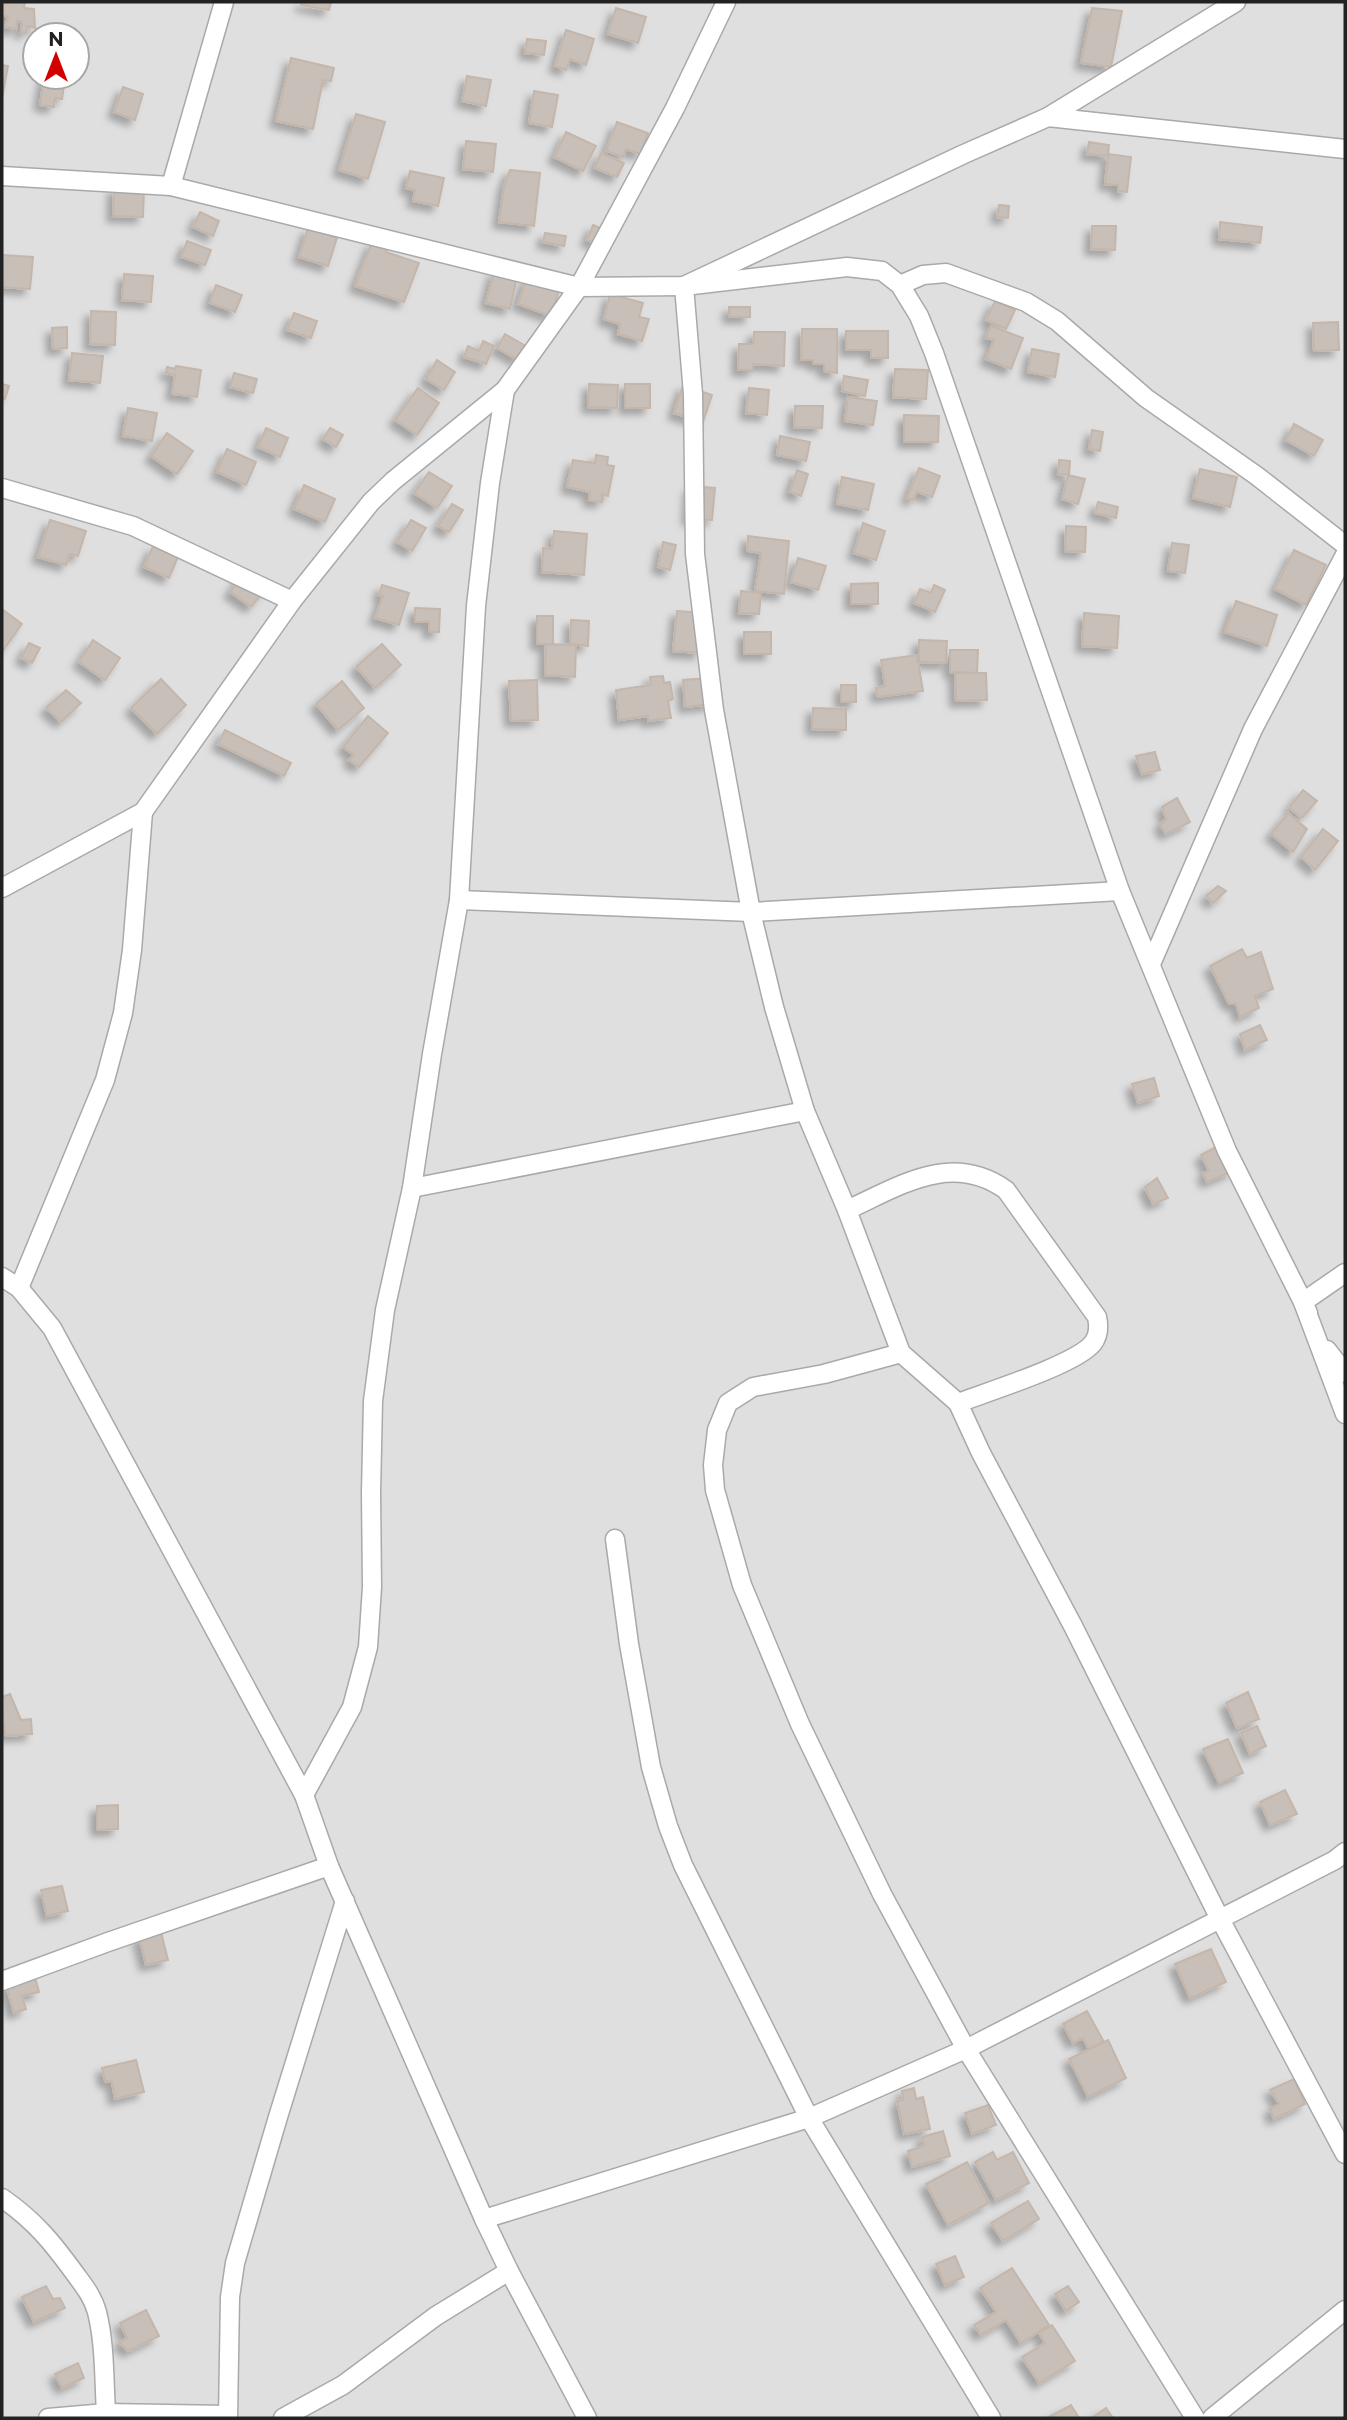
<svg xmlns="http://www.w3.org/2000/svg" width="1347" height="2420" viewBox="0 0 1347 2420" font-family="Montserrat,sans-serif">
<defs>
<filter id="shadow"><feDropShadow dx="-6" dy="6" stdDeviation="3.5" flood-color="#0004"/></filter>
</defs>
<rect width="100%" height="100%" fill="#f2efe9"/>
<!-- residential -->
<path fill="#e0dfdf" fill-rule="evenodd" d="M2 2H1345V2418H2ZM35 35H77V77H35Z"/>
<!-- building -->
<g fill="#c7bfb8" stroke="#c4b6ab" stroke-width="2" filter="url(#shadow)">
<polygon points="2,2 25,2 24,8 34,9 35,28 27,26 26,33 21,32 22,22 17,21 16,29 5,27 8,17 2,15"/>
<polygon points="302,2 331,2 329,10 301,5"/>
<polygon points="616,8 646,17 638,43 608,34"/>
<polygon points="1092,8 1122,11 1111,67 1081,63"/>
<polygon points="566,30 594,39 586,65 570,59 566,70 555,66"/>
<polygon points="527,39 546,41 544,55 525,53"/>
<polygon points="291,58 334,68 331,81 323,80 313,129 276,121"/>
<polygon points="2,65 8,66 2,98"/>
<polygon points="467,76 491,80 486,106 462,101"/>
<polygon points="44,77 65,79 62,99 55,98 54,107 40,105"/>
<polygon points="123,87 143,94 135,120 114,112"/>
<polygon points="534,91 558,95 552,127 529,123"/>
<polygon points="356,114 385,122 368,179 339,170"/>
<polygon points="617,122 648,133 640,154 626,149 623,157 606,151"/>
<polygon points="566,132 596,146 583,171 554,157"/>
<polygon points="466,141 496,144 493,172 463,169"/>
<polygon points="1089,142 1109,145 1108,156 1087,154"/>
<polygon points="601,153 624,163 617,177 595,168"/>
<polygon points="1108,154 1131,157 1127,192 1118,191 1118,185 1105,184"/>
<polygon points="510,170 540,173 534,226 499,222 504,186"/>
<polygon points="410,171 444,178 438,206 413,201 415,190 406,188"/>
<polygon points="114,188 144,189 143,217 113,216"/>
<polygon points="999,205 1009,206 1008,218 997,217"/>
<polygon points="200,212 219,221 213,236 193,227"/>
<polygon points="1220,222 1262,227 1260,243 1219,239"/>
<polygon points="593,225 605,230 599,245 587,240"/>
<polygon points="1092,226 1116,226 1115,250 1091,249"/>
<polygon points="308,228 337,238 328,266 299,257"/>
<polygon points="545,233 566,236 564,246 543,242"/>
<polygon points="187,241 211,250 205,265 181,257"/>
<polygon points="372,242 388,246 386,252 419,263 404,302 355,286"/>
<polygon points="2,255 33,257 30,289 2,287"/>
<polygon points="494,271 517,277 510,309 486,303"/>
<polygon points="124,274 153,276 151,302 122,300"/>
<polygon points="527,277 560,288 551,316 518,304"/>
<polygon points="216,285 242,295 235,312 210,303"/>
<polygon points="610,294 643,303 639,317 649,319 642,341 618,334 620,324 604,319"/>
<polygon points="995,301 1015,310 1006,329 986,320"/>
<rect x="729" y="307" width="21" height="10"/>
<polygon points="91,311 116,312 115,345 90,344"/>
<polygon points="294,313 317,321 311,338 287,330"/>
<polygon points="1338,322 1339,350 1314,351 1313,323"/>
<polygon points="991,326 1023,338 1011,369 986,359 994,340 986,338"/>
<polygon points="67,327 67,348 53,349 52,328"/>
<polygon points="802,329 837,329 837,373 824,371 824,364 813,364 813,360 801,360"/>
<polygon points="846,331 888,331 888,358 871,358 871,350 846,350"/>
<polygon points="754,332 785,332 784,366 753,364 753,370 738,370 739,344 753,344"/>
<polygon points="505,334 526,346 518,360 497,348"/>
<polygon points="483,341 494,346 486,364 464,357 468,346 479,351"/>
<polygon points="1032,349 1059,354 1055,377 1028,372"/>
<polygon points="72,353 103,356 100,383 69,380"/>
<polygon points="437,360 455,372 444,390 426,379"/>
<polygon points="176,366 201,370 197,397 172,394 175,375 166,373 167,367 175,369"/>
<polygon points="895,369 928,370 926,399 893,397"/>
<polygon points="234,373 257,379 253,393 230,387"/>
<polygon points="844,376 868,380 865,396 842,391"/>
<polygon points="2,384 9,386 5,399 2,398"/>
<polygon points="589,384 618,385 617,408 588,407"/>
<rect x="625" y="384" width="25" height="24"/>
<polygon points="683,385 712,395 703,422 674,413"/>
<polygon points="418,388 439,403 417,435 395,420"/>
<polygon points="749,388 769,390 767,415 746,413"/>
<polygon points="848,397 877,401 873,425 845,421"/>
<polygon points="795,406 823,406 822,428 794,427"/>
<polygon points="128,408 157,413 152,441 123,436"/>
<polygon points="904,415 939,416 938,442 904,442"/>
<polygon points="1294,424 1323,440 1314,456 1286,440"/>
<polygon points="266,428 288,438 280,457 258,447"/>
<polygon points="330,428 343,435 336,447 323,439"/>
<polygon points="1092,430 1103,432 1100,451 1089,449"/>
<polygon points="167,433 193,451 177,474 151,456"/>
<polygon points="780,436 810,442 806,461 777,455"/>
<polygon points="227,449 256,462 246,485 217,472"/>
<polygon points="596,455 608,457 607,465 614,466 608,496 602,494 602,502 589,500 590,492 567,487 573,460 595,463"/>
<polygon points="1059,460 1070,461 1069,475 1058,474"/>
<polygon points="919,468 940,476 932,497 917,492 913,500 907,498"/>
<polygon points="1200,469 1237,477 1230,507 1193,498"/>
<polygon points="797,470 808,474 801,496 790,492"/>
<polygon points="429,472 452,486 437,508 414,493"/>
<polygon points="1068,475 1085,479 1078,504 1062,499"/>
<polygon points="842,477 874,484 868,510 837,504"/>
<polygon points="304,485 335,499 325,522 294,509"/>
<polygon points="690,486 715,488 712,520 688,519"/>
<polygon points="1098,502 1118,507 1116,518 1095,513"/>
<polygon points="452,504 463,510 449,532 438,526"/>
<polygon points="50,520 86,531 78,556 70,554 66,565 38,557"/>
<polygon points="411,520 426,528 412,551 397,542"/>
<polygon points="863,523 885,531 876,560 854,553"/>
<polygon points="1066,526 1086,527 1085,552 1065,551"/>
<polygon points="554,531 587,534 584,575 542,572 543,548 552,549"/>
<polygon points="748,536 789,541 784,594 755,591 761,553 747,551"/>
<polygon points="663,542 676,545 670,570 658,567"/>
<polygon points="1172,543 1189,545 1185,573 1168,571"/>
<polygon points="153,546 178,557 169,578 144,567"/>
<polygon points="1294,550 1326,565 1306,605 1275,589"/>
<polygon points="798,558 826,566 818,590 791,582"/>
<polygon points="243,573 267,587 251,607 230,592"/>
<polygon points="878,583 878,604 851,604 851,584"/>
<polygon points="382,585 409,593 399,625 375,618 383,596 379,595"/>
<polygon points="934,585 945,590 935,612 914,603 920,589 931,593"/>
<polygon points="741,591 761,593 759,614 739,613"/>
<polygon points="1236,601 1277,615 1267,646 1225,632"/>
<polygon points="415,608 440,609 439,632 429,632 429,622 415,622"/>
<polygon points="2,609 22,624 2,652"/>
<polygon points="677,611 704,613 700,653 673,651"/>
<polygon points="1084,613 1119,616 1117,648 1082,646"/>
<rect x="537" y="616" width="16" height="28"/>
<polygon points="571,620 589,621 588,646 570,644"/>
<rect x="744" y="632" width="27" height="22"/>
<polygon points="93,640 120,658 105,680 79,662"/>
<polygon points="919,640 947,641 946,663 919,662"/>
<polygon points="29,643 40,648 32,663 21,658"/>
<polygon points="382,644 401,665 375,688 356,667"/>
<polygon points="546,644 576,645 575,677 545,675"/>
<polygon points="950,650 978,650 977,673 950,672"/>
<polygon points="917,655 923,691 878,697 876,688 885,686 881,660"/>
<polygon points="955,673 986,673 987,700 956,701"/>
<polygon points="663,676 664,683 670,682 673,699 668,701 671,718 648,721 648,716 619,720 616,690 651,685 650,677"/>
<polygon points="709,678 712,704 685,707 683,680"/>
<polygon points="161,679 186,705 157,734 131,708"/>
<polygon points="537,680 538,720 511,721 509,681"/>
<polygon points="342,681 364,708 338,730 316,704"/>
<rect x="841" y="685" width="15" height="17"/>
<polygon points="66,690 81,703 61,722 46,708"/>
<polygon points="813,708 846,709 846,730 812,729"/>
<polygon points="368,716 388,733 359,767 349,760 354,755 343,747"/>
<polygon points="225,730 291,763 284,776 218,744"/>
<polygon points="1155,752 1160,770 1142,774 1136,756"/>
<polygon points="1303,790 1317,801 1302,818 1289,808"/>
<polygon points="1177,798 1190,822 1166,834 1160,825 1166,819 1162,807"/>
<polygon points="1288,813 1307,829 1293,852 1271,834"/>
<polygon points="1323,829 1338,841 1315,870 1301,857"/>
<polygon points="1218,886 1226,891 1213,903 1206,896"/>
<polygon points="1242,949 1247,958 1261,952 1273,989 1255,996 1259,1008 1240,1017 1236,1004 1229,1004 1210,966"/>
<polygon points="1260,1025 1267,1040 1245,1050 1240,1034"/>
<polygon points="1154,1078 1159,1096 1138,1103 1132,1084"/>
<polygon points="1220,1145 1233,1171 1207,1182 1203,1173 1209,1171 1201,1155"/>
<polygon points="1157,1178 1168,1198 1153,1204 1145,1187"/>
<polygon points="1248,1692 1259,1719 1237,1728 1226,1703"/>
<polygon points="10,1694 21,1720 31,1719 32,1734 6,1736 2,1715 2,1697"/>
<polygon points="1257,1726 1266,1746 1250,1754 1241,1733"/>
<polygon points="1228,1739 1243,1773 1219,1783 1203,1749"/>
<polygon points="1285,1790 1297,1814 1270,1825 1260,1802"/>
<polygon points="118,1805 118,1829 97,1830 97,1806"/>
<polygon points="62,1886 68,1911 47,1916 41,1890"/>
<polygon points="161,1932 168,1960 146,1965 139,1937"/>
<polygon points="1211,1949 1226,1982 1190,1998 1175,1964"/>
<polygon points="35,1977 39,1992 22,1996 26,2009 14,2013 6,1985"/>
<polygon points="1087,2011 1104,2042 1089,2050 1083,2038 1073,2043 1063,2024"/>
<polygon points="1108,2040 1126,2078 1088,2097 1069,2059"/>
<polygon points="136,2060 144,2092 115,2099 112,2082 105,2081 102,2068"/>
<polygon points="1294,2079 1305,2104 1274,2119 1270,2109 1279,2104 1270,2090"/>
<polygon points="914,2088 916,2099 923,2097 930,2129 904,2134 897,2101 903,2100 902,2091"/>
<polygon points="988,2105 996,2125 972,2134 965,2113"/>
<polygon points="943,2131 950,2156 912,2167 908,2151 924,2146 922,2137"/>
<polygon points="993,2152 997,2160 1013,2152 1029,2183 996,2200 975,2162"/>
<polygon points="967,2162 989,2203 948,2225 926,2184"/>
<polygon points="1028,2201 1039,2219 1003,2241 991,2223"/>
<polygon points="955,2256 964,2277 945,2285 936,2264"/>
<polygon points="1012,2268 1049,2325 1021,2343 1006,2320 981,2335 974,2325 996,2312 980,2288"/>
<polygon points="46,2286 53,2299 60,2298 65,2308 34,2322 22,2297"/>
<polygon points="1068,2286 1079,2302 1066,2311 1055,2294"/>
<polygon points="146,2310 159,2336 128,2351 119,2342 127,2338 120,2323"/>
<polygon points="1052,2325 1075,2361 1039,2383 1022,2357 1045,2343 1039,2333"/>
<polygon points="78,2363 84,2378 62,2388 55,2374"/>
<polygon points="1071,2405 1079,2418 1047,2418"/>
<polygon points="1106,2408 1113,2418 1092,2418"/>
</g>
<g fill="none" stroke-linecap="round" stroke-linejoin="round">
<!-- minor casing -->
<g stroke="#a9a9a9" stroke-width="21">
<g id="minor">
<polyline points="1236,2 1048,117 964,154 684,286 693,394 695,554 714,710 751,912 774,1007 805,1111 847,1210 901,1353 958,1403 981,1453 1073,1626 1220,1919 1345,2154"/>
<polyline points="1048,117 1345,149"/>
<polyline points="2,176 171,186 579,287 684,286 847,267 882,271 900,285 919,316 934,353 1120,891 1227,1151 1303,1302 1345,1414"/>
<polyline points="171,186 224,2"/>
<polyline points="900,285 923,275 946,273 1026,302 1057,321 1146,398 1257,476 1345,545"/>
<polyline points="2,488 133,526 292,601"/>
<polyline points="2,888 143,812 292,601 371,502 393,481 505,390"/>
<polyline points="459,900 751,912 1120,891"/>
<polyline points="1151,964 1253,729 1345,555"/>
<polyline points="412,1188 805,1111"/>
<path d="M847 1210C900 1186 951 1151 1006 1190L1097 1317C1099 1326 1099 1335 1093 1343 1077 1364 987 1392 958 1403"/>
<polyline points="2,1277 19,1288 52,1328 304,1795 329,1866 484,2219 509,2271 587,2418"/>
<polyline points="19,1288 105,1080 123,1013 132,950 143,812"/>
<polyline points="1308,1313 1303,1302 1345,1273"/>
<polyline points="1327,1350 1345,1373"/>
<polyline points="901,1353 824,1374 753,1387 728,1403 717,1430 713,1465 715,1490 742,1585 800,1724 882,1894 966,2049 1195,2418"/>
<polyline points="615,1539 629,1644 651,1767 668,1826 683,1865 809,2118 991,2418"/>
<polyline points="304,1795 352,1707 368,1647 372,1587 371,1493 373,1401 385,1310 412,1188 432,1054 459,900 476,606 490,483 505,390 579,287 675,108 726,2"/>
<polyline points="2,1981 108,1942 329,1866"/>
<path d="M2 2198C35 2221 52 2242 76 2275 84 2286 93 2297 97 2312 105 2344 104 2380 106 2413"/>
<polyline points="484,2219 809,2118 966,2049 1335,1860 1345,1852"/>
<polyline points="48,2418 106,2413 227,2415"/>
<polyline points="228,2418 230,2297 235,2263 278,2117 345,1901"/>
<polyline points="283,2418 343,2385 436,2316 509,2271"/>
<polyline points="1212,2418 1345,2310"/>
</g>
</g>
<!-- minor -->
<use href="#minor" stroke="#fff" stroke-width="18"/>
</g>
<!-- border -->
<rect width="1347" height="2420" fill="none" stroke="#222222" stroke-width="7"/>
<!-- north arrow -->
<g transform="translate(56 56)"><circle r="33" fill="#ffffff" stroke="#a7a7a7" stroke-width="2"/>
<path d="M0-5L12 26L0 18L-12 26Z" fill="#d40000"/>
<text y="-10" font-size="19" font-weight="bold" text-anchor="middle" fill="#222222">N</text>
</g>
</svg>
